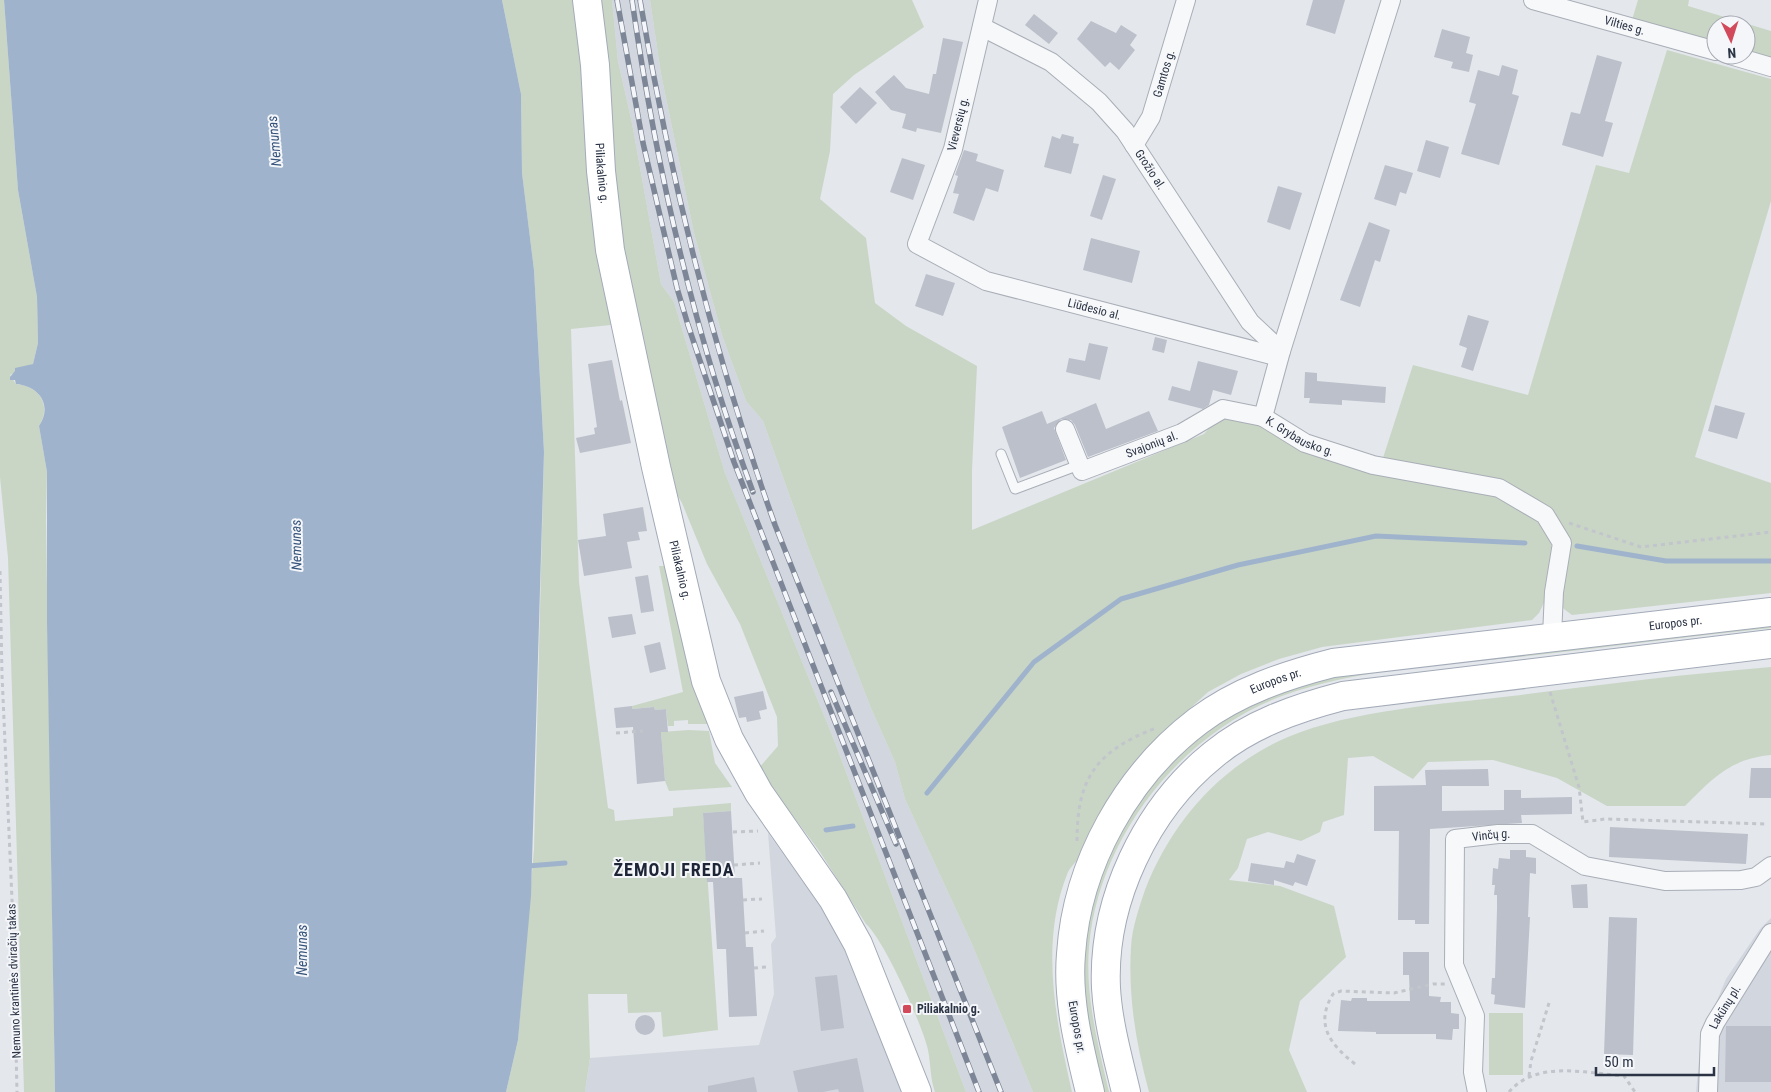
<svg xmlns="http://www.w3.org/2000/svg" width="1771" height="1092" viewBox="0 0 1771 1092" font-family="'Roboto Condensed',sans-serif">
<rect width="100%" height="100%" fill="#e4e7ec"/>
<!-- built -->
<g fill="#d2d6de">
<polygon points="612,0 650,0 661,74 694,233 722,335 746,401 763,421 809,550 871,708 895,762 905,799 972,944 1033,1092 966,1092 834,740 725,473 674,302 661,284 632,123 618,61"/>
<polygon points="768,833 839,932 905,1092 585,1092 590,1058 759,1045 774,994 771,944 776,937"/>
<polygon points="1771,918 1771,1092 1696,1092 1701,1039 1726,979 1760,929"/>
</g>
<!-- green -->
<g fill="#c9d6c5">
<path d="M0 0H4L18 190 37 297 38 343 33 364 10 375 16 384C39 386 52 405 39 426L47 472 46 520 55 1092H24L8 558 0 477Z"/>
<polygon points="502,0 576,0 602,277 611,325 571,329 579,582 608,808 614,810 615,821 673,816 673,808 731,803 731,811 703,813 718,1030 663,1037 661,1012 628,1013 627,994 588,994 590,1058 585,1092 506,1092 518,1040 534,849 544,452 534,270 522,173 521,94"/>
<path d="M594 0H612L618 61 632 123 661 284 674 302 725 473 834 740 966 1092H935C930 1078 931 1065 928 1050 923 1026 883 938 866 924L820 852 758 769 778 746 777 717 740 624 707 564 682 503 666 476 629 324Z"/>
<path d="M650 0H912L924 27 854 75 833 94 830 151 820 199 866 238 875 303 906 326 977 366 972 470V530L1204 434 1223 412 1262 425 1277 437 1373 468 1494 494 1535 518 1547 533 1554 553 1549 592 1539 613 1532 620 1322 647 1279 659 1241 674 1208 692 1172 725 1083 854C1078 860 1071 866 1068 872 1039 942 1056 1022 1072 1092H1033L972 944 905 799 895 762 871 708 809 550 763 421 746 401 722 335 694 233 661 74Z"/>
<polygon points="1638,0 1689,0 1688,6 1771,31 1771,60 1746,53 1746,25 1716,25 1716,44 1632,20"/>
<polygon points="1667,50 1771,79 1771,201 1695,457 1771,483 1771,593 1572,615 1564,609 1559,601 1570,542 1549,512 1382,461 1413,365 1528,395 1596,165 1629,173"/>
<polygon points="659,566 666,566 708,724 688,724 688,720 674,721 674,726 668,726 666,709 655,710 654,707 632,709 632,706 683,692"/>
<path d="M1771 623V628C1690 636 1609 647 1528 656 1446 665 1359 668 1282 696 1180 734 1098 838 1089 947 1085 996 1098 1045 1109 1092H1103L1087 1019 1082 969 1089 911 1106 860 1140 796 1162 771 1206 729 1237 711 1269 696 1332 675Z"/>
<path d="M1771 667V755C1730 759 1713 778 1685 806H1607L1557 778 1493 760 1428 762 1413 779 1373 756 1348 758 1344 815 1323 822 1320 832 1301 841 1268 832 1247 839 1238 868 1229 880 1280 886 1334 906 1346 957 1300 1001 1289 1050 1307 1092H1149C1136 1044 1128 997 1131 947 1132 928 1139 908 1145 890 1171 823 1220 766 1288 737 1352 710 1443 704 1512 696 1598 685 1685 674 1771 667Z"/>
<polygon points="689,730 709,731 715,763 732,787 669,791 665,781 661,732"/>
<rect x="1489" y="1013" width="34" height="62"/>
</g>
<!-- water -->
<path fill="#9fb4cc" d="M4 0H502L521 94 522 173 534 270 544 452 531 896 518 1040 506 1092H55L47 622V472L39 426C53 405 39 386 16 384L15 380H10V377L15 371V368L33 364 38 343 37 297 18 190Z"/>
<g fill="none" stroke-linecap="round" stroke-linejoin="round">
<!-- stream -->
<g stroke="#9fb4cc" stroke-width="5">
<polyline points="1577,546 1666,561 1771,561"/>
<polyline points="927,793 1034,662 1121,599 1238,565 1376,536 1525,543"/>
<polyline points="826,830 853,826"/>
<polyline points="528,866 565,863"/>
</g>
</g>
<!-- building -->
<g fill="#bbc0ca">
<polygon points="1313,0 1345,0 1335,34 1306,25"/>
<polygon points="1034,14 1058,33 1049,44 1025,25"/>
<polygon points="1091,21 1116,33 1121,25 1137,35 1130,45 1135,50 1119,70 1110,62 1105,67 1077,39"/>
<polygon points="1442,29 1470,37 1466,53 1473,55 1469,72 1451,68 1453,62 1434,57"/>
<polygon points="943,38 963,42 941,133 917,128 916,132 902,128 906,114 891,110 875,92 894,75 906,88 929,94 933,74 936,74"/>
<polygon points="1597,55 1622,62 1605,121 1613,123 1603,157 1562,145 1571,112 1580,114"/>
<polygon points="1502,65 1518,70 1512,94 1519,96 1499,165 1461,154 1476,104 1469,102 1478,70 1499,76"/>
<polygon points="860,87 877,103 856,124 840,107"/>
<polygon points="1062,134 1074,137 1073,143 1079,144 1071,174 1044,167 1052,136 1060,139"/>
<polygon points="1426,140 1449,147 1440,178 1417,171"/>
<polygon points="964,150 978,154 976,161 1004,170 998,192 986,188 974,221 953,213 959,194 953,193 958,176 955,175"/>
<polygon points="902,158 925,165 913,200 890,192"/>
<polygon points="1385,165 1413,173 1406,194 1400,192 1396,206 1374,199"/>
<polygon points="1103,175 1116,179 1102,220 1090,216"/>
<polygon points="1278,186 1302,193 1290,230 1267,222"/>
<polygon points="1369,222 1390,230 1380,262 1375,260 1360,307 1340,300"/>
<polygon points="1091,238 1140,251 1132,283 1083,270"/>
<polygon points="926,274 955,283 943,316 915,306"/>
<polygon points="1468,315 1489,321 1473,371 1461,367 1467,348 1459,345"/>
<polygon points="1155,337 1167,340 1164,353 1152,350"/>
<polygon points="1089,343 1108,347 1100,380 1066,372 1069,358 1085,361"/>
<polygon points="612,360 620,401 622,400 631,443 580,453 576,438 595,434 594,428 597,427 588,364"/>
<polygon points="1198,361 1238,371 1231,395 1213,390 1209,405 1203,409 1168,400 1172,386 1190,391"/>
<polygon points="1305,372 1317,373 1317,381 1386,387 1385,403 1342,400 1342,405 1309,403 1310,398 1304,398"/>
<polygon points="1096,403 1106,429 1149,411 1158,431 1088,457 1075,425 1071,420 1061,419 1054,428 1066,460 1020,478 1002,427 1042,411 1047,424"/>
<polygon points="1715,405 1745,413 1737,439 1708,431"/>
<polygon points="643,507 647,531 638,532 640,540 627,542 632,568 584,576 578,540 606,536 603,514"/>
<polygon points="648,575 654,611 641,613 635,577"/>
<polygon points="632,614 636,634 612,638 608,617"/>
<polygon points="660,642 666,669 650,673 644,646"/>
<polygon points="763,691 767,709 759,711 761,719 747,722 746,717 739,718 734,697"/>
<polygon points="632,706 632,709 654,707 655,710 666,709 668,732 661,732 665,781 637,784 633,727 616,728 614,708"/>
<polygon points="1751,768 1771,768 1771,798 1749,798"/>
<polygon points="1488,769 1489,786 1442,786 1442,811 1504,810 1504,790 1521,790 1521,798 1572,797 1572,814 1521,815 1522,823 1430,829 1429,924 1415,924 1415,920 1398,920 1399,831 1374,831 1374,786 1426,785 1425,770"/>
<polygon points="731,811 735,878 742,878 746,947 753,947 757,1016 729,1017 726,949 717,949 713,882 707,882 703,813"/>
<polygon points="1610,827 1748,834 1746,864 1609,857"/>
<polygon points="1510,850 1526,850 1526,857 1536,858 1536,874 1530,873 1528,917 1530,917 1525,1008 1494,1004 1495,995 1491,994 1492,978 1495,978 1497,910 1497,895 1494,895 1495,885 1492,885 1493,868 1498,869 1499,858 1510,859"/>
<polygon points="1297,854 1316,860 1307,886 1295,882 1293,886 1274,880 1274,885 1248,881 1251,863 1284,868 1286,861 1294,863"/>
<polygon points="1587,884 1588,908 1573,908 1571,885"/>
<polygon points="1609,917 1637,918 1633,1055 1604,1054"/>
<polygon points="1403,952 1429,952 1429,996 1441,997 1440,1002 1451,1002 1451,1013 1459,1014 1459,1029 1453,1029 1452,1040 1436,1039 1436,1034 1376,1034 1376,1032 1338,1031 1341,1000 1351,1001 1352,998 1367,998 1367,1001 1410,1001 1409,975 1403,975"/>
<polygon points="837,975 844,1028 821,1031 815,977"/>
<circle cx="645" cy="1025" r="10"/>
<polygon points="1726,1026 1771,1026 1771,1082 1725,1082"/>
<polygon points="857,1058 864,1092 839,1092 838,1089 823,1092 798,1092 793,1071"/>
<polygon points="754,1077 757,1092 708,1092 708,1086"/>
</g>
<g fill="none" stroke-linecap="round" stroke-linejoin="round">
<!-- lane casing -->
<g stroke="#a9aeb7" stroke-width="11">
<polyline id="lane" points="1001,454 1015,489 1079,465"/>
</g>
<!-- street casing -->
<g stroke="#a9aeb7" stroke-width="20">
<g id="street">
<path id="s1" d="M988 0 953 149 917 244 986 281 1279 357"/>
<path id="s2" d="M1391 0 1281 351 1263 417 1305 443 1373 465 1499 488 1545 515 1562 543 1554 592 1552 636"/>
<path id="s3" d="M1533 0 1716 51"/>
<path id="s4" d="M982 27 1051 62 1099 102 1125 131 1250 322 1281 351"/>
<polyline points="1730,55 1771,67"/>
<path id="s5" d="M1134 145 1151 117 1186 0"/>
<path id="s6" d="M1065 429 1082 471 1182 433 1223 409 1263 417"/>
<path id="s7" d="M1477 1092 1473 1072 1475 1016 1454 965 1455 839 1498 834H1532L1585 866 1665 881 1741 880 1756 877 1771 866"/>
<path id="s8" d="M1708 1092 1710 1034 1715 1023 1771 933"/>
</g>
</g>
<!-- primary casing -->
<g stroke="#a3abb8" stroke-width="30">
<g id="primary">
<path id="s9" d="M587 0 595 65 601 171 610 250 656 467 706 681 729 739 759 793 833 899 858 944 917 1092"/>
<path id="s10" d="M1090 1092C1079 1047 1067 1000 1071 954 1077 863 1127 775 1198 721 1238 691 1286 675 1333 663L1771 612"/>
<path d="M1126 1092C1118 1058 1108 1023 1106 988 1102 901 1146 809 1213 755 1250 724 1297 708 1343 696L1771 644"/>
</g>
</g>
<!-- path -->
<g stroke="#c2c5cb" stroke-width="3" stroke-dasharray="4 4" stroke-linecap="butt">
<polyline points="1569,523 1641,547 1771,532"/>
<polyline points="0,571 2,675 13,922 17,1092"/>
<polyline points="1550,692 1579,787 1583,822 1605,819 1768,824"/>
<polyline points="616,733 643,731"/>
<polyline points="733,832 758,831"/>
<path d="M1077 841C1077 777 1097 751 1156 728"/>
<polyline points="734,865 760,863"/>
<polyline points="743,900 762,899"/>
<polyline points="745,933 764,931"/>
<polyline points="754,968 766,967"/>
<path d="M1355 1064C1331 1045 1314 1025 1333 994L1341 991 1394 993 1433 984H1447"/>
<polyline points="1529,1076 1531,1061 1549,1003"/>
<path d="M1509 1092C1536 1060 1586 1073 1624 1076L1635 1092"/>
</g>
<!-- lane -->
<use href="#lane" stroke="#f7f8fa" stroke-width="9"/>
<!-- street -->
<use href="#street" stroke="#f7f8fa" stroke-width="18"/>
<!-- primary -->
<use href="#primary" stroke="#fff" stroke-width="28"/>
<!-- rail casing -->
<g stroke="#7d8696" stroke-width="5.5">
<g id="rail">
<polyline points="617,0 643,143 677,288 688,325 734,462 979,1092"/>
<path d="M632 0C656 167 694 334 753 492"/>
<path d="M640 0C670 178 714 354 775 525L1001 1092"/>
<polyline points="831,692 896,844"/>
</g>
</g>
<!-- rail -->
<use href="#rail" stroke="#f4f6f9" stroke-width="4" stroke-dasharray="11" stroke-linecap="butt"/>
</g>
<!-- markers -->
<rect fill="#d1495b" stroke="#f4f6f9" stroke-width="2" x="902" y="1004" width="10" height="10" rx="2.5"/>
<g text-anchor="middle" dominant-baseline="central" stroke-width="4" stroke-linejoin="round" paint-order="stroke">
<!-- street labels -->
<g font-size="12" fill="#2b3445" stroke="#f4f6f9">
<text stroke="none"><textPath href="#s3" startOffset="95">Vilties g.</textPath></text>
<text stroke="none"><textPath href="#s5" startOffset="78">Gamtos g.</textPath></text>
<text transform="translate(958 124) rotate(-76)">Vieversių g.</text>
<text stroke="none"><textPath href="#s4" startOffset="225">Grožio al.</textPath></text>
<text stroke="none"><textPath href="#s9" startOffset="174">Piliakalnio g.</textPath></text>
<text stroke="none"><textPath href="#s1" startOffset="445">Liūdesio al.</textPath></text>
<text stroke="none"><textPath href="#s2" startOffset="478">K. Grybausko g.</textPath></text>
<text stroke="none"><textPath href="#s6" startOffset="120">Svajonių al.</textPath></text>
<text stroke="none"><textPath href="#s9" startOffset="579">Piliakalnio g.</textPath></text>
<text stroke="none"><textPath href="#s10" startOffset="906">Europos pr.</textPath></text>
<text stroke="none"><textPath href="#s10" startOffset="501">Europos pr.</textPath></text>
<text stroke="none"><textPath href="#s7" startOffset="294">Vinčų g.</textPath></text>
<text transform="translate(14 981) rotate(-92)">Nemuno krantinės dviračių takas</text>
<text stroke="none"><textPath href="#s8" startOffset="89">Lakūnų pl.</textPath></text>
<text transform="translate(1077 1027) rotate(80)">Europos pr.</text>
</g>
<!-- poi labels -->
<g font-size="12" font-weight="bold" fill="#2b3445" stroke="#f4f6f9" text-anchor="start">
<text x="917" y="1009">Piliakalnio g.</text>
</g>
<!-- water labels -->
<g font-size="14" font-style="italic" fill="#34527a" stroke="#f4f6f9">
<text transform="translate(274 141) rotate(-95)">Nemunas</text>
<text transform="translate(296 545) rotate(-91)">Nemunas</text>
<text transform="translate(302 950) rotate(-90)">Nemunas</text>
</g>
<!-- district labels -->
<g font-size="18" font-weight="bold" letter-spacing="1" fill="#1d2536" stroke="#f4f6f9">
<text x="674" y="869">ŽEMOJI FREDA</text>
</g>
</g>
<!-- north arrow -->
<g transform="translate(1731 40) rotate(176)"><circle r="24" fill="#f4f6f9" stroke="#a4a8b1"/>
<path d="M0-4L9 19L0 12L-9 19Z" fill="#d1495b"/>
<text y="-8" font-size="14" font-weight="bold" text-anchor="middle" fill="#2b3445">N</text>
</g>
<!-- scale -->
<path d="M1596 1067v8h118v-8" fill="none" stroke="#2b3445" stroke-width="2.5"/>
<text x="1604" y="1067" font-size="15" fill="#2b3445" stroke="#f4f6f9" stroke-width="4" paint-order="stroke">50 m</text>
</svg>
